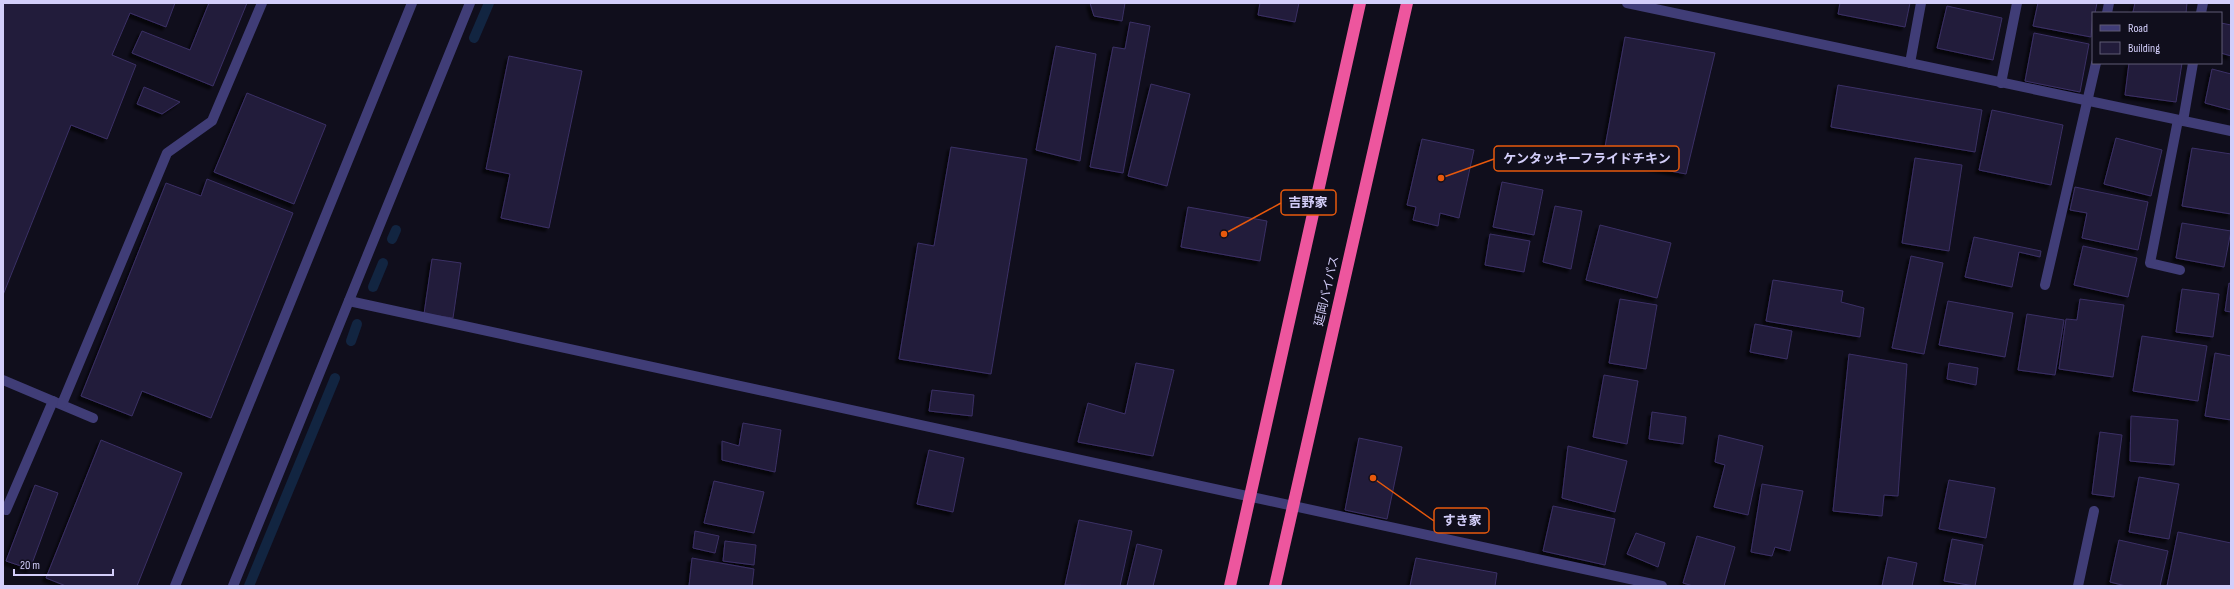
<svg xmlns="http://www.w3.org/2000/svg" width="2234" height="589" viewBox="0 0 2234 589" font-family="'Sofia Sans Condensed','Noto Sans JP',sans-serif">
<defs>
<filter id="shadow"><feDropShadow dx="-3.5" dy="3.5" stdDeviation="1" flood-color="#0009"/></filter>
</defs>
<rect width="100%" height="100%" fill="#100e1c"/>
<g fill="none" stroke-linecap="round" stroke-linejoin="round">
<!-- stream -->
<g stroke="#122541" stroke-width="10">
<polyline points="474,38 489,3"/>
<polyline points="392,239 396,230"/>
<polyline points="373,287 383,263"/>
<polyline points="351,341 357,324"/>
<polyline points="249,586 335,378"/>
</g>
</g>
<!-- building -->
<g fill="#221c3b" stroke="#3b3065" filter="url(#shadow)">
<polygon points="3,3 175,3 166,27 130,13 112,55 136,65 107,139 71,125 3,295"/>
<polygon points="209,3 247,3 213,86 132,53 142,31 190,50"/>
<polygon points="1090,3 1125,3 1122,21 1094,16"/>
<polygon points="1260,3 1299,3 1295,22 1258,15"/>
<polygon points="1840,3 1910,3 1905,27 1838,14"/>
<polygon points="2038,3 2097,3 2095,13 2093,13 2091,37 2033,26"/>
<polygon points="2135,3 2187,3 2186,13 2133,12"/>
<polygon points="1947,6 2002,18 1993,60 1937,48"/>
<polygon points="1130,22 1150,26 1123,173 1090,167 1113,47 1125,49"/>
<polygon points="2221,23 2231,25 2231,56 2221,53"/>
<polygon points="2034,33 2089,44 2080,92 2025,81"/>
<polygon points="1625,37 1715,53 1686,174 1603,158"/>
<polygon points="1056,46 1096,54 1080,161 1036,150"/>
<polygon points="509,56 582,71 549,228 501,218 510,174 486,169"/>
<polygon points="2129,63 2182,63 2176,102 2125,95"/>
<polygon points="2212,69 2231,74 2231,110 2205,103"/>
<polygon points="1151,84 1190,94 1167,186 1128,176"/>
<polygon points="1838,85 1982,110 1975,152 1831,127"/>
<polygon points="144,87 180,102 162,114 137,104"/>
<polygon points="247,93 326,125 294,204 214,172"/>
<polygon points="1992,110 2063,125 2051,185 1979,170"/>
<polygon points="2116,138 2162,150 2151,196 2104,184"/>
<polygon points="1422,139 1474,150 1459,218 1440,213 1438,226 1413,220 1416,207 1407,205"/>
<polygon points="951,147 1027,159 991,374 899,359 918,243 934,246"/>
<polygon points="2192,148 2231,154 2231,214 2182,206"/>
<polygon points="1915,158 1962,165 1949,251 1902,243"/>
<polygon points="207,179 293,213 211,418 142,391 132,416 81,396 166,183 201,196"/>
<polygon points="1502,182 1543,190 1534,235 1493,227"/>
<polygon points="2075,187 2148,202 2138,250 2082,238 2087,213 2070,210"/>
<polygon points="1555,206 1582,211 1571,269 1543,262"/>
<polygon points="1188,207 1267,221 1260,261 1181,247"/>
<polygon points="2182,223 2231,231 2224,267 2176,258"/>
<polygon points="1600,225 1671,243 1657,298 1586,280"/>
<polygon points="1490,234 1530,241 1524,272 1485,265"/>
<polygon points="1974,237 2041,251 2040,257 2019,252 2012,287 1965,277"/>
<polygon points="2083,246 2137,258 2128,297 2074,285"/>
<polygon points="1911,256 1943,263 1924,354 1892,348"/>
<polygon points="432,259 461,263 453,318 424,314"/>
<polygon points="1773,280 1843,291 1841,302 1864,308 1860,337 1766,321"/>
<polygon points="2229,283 2231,284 2231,312 2225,311"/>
<polygon points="2182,289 2219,294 2213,337 2176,332"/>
<polygon points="1620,299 1657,305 1646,369 1609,363"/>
<polygon points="2080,299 2124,305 2113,377 2059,369 2066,319 2077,320"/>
<polygon points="1948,301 2013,313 2005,357 1939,345"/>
<polygon points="2027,314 2064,320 2055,375 2018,370"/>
<polygon points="1755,324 1792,331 1787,359 1750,352"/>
<polygon points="2142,336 2207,346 2198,401 2133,391"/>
<polygon points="2215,353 2231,356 2231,420 2205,416"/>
<polygon points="1849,354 1907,364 1898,496 1884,495 1882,516 1833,511"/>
<polygon points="1136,363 1174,370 1153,456 1078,442 1088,403 1125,414"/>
<polygon points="1949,363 1978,368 1976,385 1947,379"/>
<polygon points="1604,375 1638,381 1627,444 1593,437"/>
<polygon points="932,390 974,395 972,416 929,411"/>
<polygon points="1652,412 1686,417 1683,444 1649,439"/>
<polygon points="2131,416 2178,420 2174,465 2130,461"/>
<polygon points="743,423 781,430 775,472 722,460 722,441 739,446"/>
<polygon points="2100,432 2122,435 2114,497 2092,494"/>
<polygon points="1719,435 1763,446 1748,515 1714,507 1725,465 1715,462"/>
<polygon points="1359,438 1402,447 1387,519 1345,510"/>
<polygon points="101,440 182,473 137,586 66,586 46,578"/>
<polygon points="1568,446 1627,461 1615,512 1562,498"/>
<polygon points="929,450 964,458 953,512 917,504"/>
<polygon points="2139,477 2179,484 2169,539 2129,532"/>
<polygon points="1949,480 1995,488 1986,538 1939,529"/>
<polygon points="714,481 764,492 754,533 704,523"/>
<polygon points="1762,484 1803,491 1790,551 1775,547 1772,556 1751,552"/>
<polygon points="35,485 58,493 30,569 6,561"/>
<polygon points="1553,506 1615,519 1605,565 1543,551"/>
<polygon points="1079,520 1132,531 1120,586 1065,585"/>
<polygon points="695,531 719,536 715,553 693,548"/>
<polygon points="2178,532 2231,543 2231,586 2167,586"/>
<polygon points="1636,533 1665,543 1658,567 1627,554"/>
<polygon points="1697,536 1735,547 1724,586 1693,586 1683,583"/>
<polygon points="1952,539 1983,545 1975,586 1944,581"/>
<polygon points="2119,540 2168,551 2160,586 2126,586 2110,582"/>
<polygon points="725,541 756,545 754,565 723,561"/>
<polygon points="1137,544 1162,550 1153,586 1127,586"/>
<polygon points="1888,557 1917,563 1912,586 1882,586"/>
<polygon points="692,558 754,569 752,586 689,586"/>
<polygon points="1416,558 1497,573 1495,586 1410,586"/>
</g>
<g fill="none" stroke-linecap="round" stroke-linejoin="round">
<!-- minor -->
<g stroke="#403d77" stroke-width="10">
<polyline points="1627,3 2231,131"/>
<polyline points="2107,13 2109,3"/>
<polyline points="2201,13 2203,3"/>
<polyline points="1910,63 1921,3"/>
<polyline points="2001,83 2017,3"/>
<polyline points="2178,120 2150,263 2180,270"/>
<polyline points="2183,121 2193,63"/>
<polyline points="2045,285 2096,63"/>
<polyline points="349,301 1662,586"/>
<polyline points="3,380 93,418"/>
<polyline points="62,404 167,153 212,121 262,3"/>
<polyline points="3,509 6,510 53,401"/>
<polyline points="175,586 412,3"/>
<polyline points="233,586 470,3"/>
<polyline points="2078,586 2094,511"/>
</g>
<!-- highway -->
<g stroke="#ed569e" stroke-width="12">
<polyline points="1230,586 1360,3"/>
<polyline points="1275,586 1407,3"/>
</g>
</g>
<g text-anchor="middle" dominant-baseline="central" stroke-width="3" stroke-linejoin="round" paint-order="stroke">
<!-- street labels -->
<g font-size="12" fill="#d3cefa" stroke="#100e1c">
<text transform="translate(1327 291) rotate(-77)">延岡バイパス</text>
</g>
</g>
<!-- callouts -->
<path fill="none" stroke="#e8590c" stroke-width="1.5" d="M1441 178L1494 159M1224 234L1281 203M1373 478L1434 521"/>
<g fill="#e8590c" stroke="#100e1c" stroke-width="1.5">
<circle cx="1441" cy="178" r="4"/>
<circle cx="1224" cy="234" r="4"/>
<circle cx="1373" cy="478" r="4"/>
</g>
<g fill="#100e1c" stroke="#e8590c" stroke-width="1.5">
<rect x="1494" y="146" width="185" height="25" rx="4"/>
<rect x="1281" y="190" width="55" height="25" rx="4"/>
<rect x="1434" y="508" width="55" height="25" rx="4"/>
</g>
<g font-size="13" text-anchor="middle" font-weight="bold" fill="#d3cefa">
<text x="1587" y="163">ケンタッキーフライドチキン</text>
<text x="1308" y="207">吉野家</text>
<text x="1462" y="525">すき家</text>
</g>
<!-- border -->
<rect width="2234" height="589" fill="none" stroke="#d3cefa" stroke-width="8"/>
<!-- legend -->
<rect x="2092" y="12" width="130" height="52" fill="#100e1c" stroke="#5e5b75"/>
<rect x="2100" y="25" width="20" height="6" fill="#403d77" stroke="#5e5b75"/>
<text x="2128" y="32" font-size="12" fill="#d3cefa">Road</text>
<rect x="2100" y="42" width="20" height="12" fill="#221c3b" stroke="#5e5b75"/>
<text x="2128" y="52" font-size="12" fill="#d3cefa">Building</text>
<!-- scale -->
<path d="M14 569v6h99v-6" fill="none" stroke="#d3cefa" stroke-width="2"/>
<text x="20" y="569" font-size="12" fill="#d3cefa" stroke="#100e1c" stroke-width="3" paint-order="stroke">20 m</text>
</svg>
